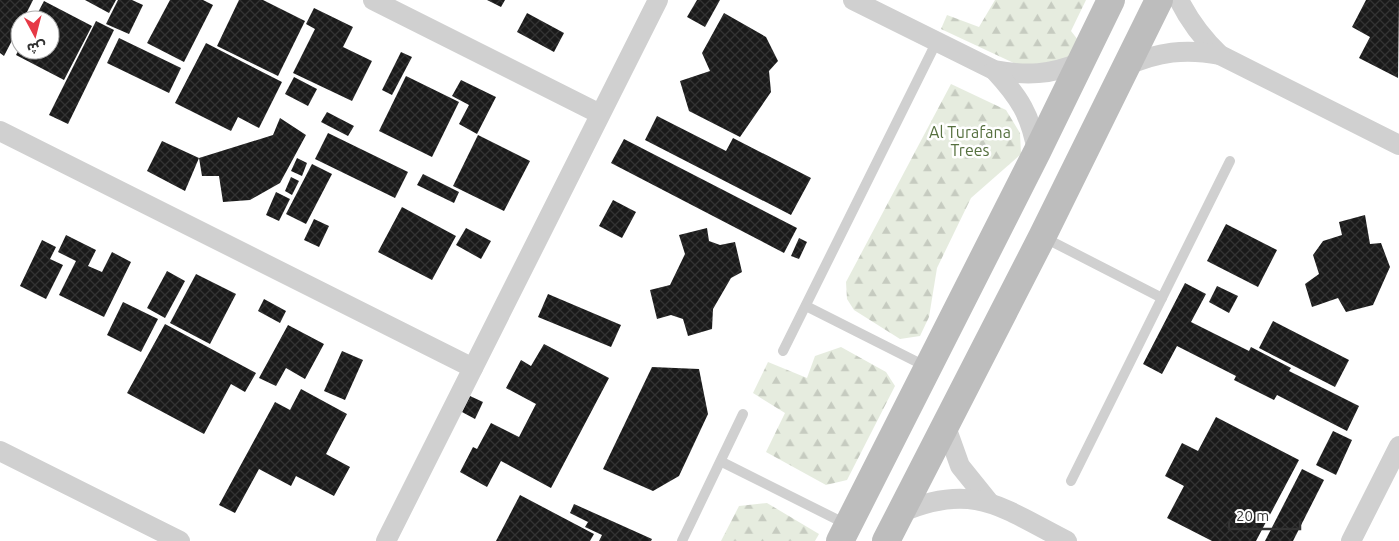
<svg xmlns="http://www.w3.org/2000/svg" width="1399" height="541" viewBox="0 0 1399 541" font-family="Ubuntu,'Noto Sans Arabic',sans-serif">
<defs>
<pattern id="forest-firs" width="22" height="20" patternUnits="userSpaceOnUse" patternTransform="scale(1.25)"><rect width="22" height="20" fill="#e6ecdf"/><path d="M5 1l3.5 6h-7zM16 11l3.5 6h-7z" fill="#c6cbc0"/></pattern>
<pattern id="building-cross-hatch" width="8" height="8" patternUnits="userSpaceOnUse" patternTransform="scale(1.25)"><rect width="8" height="8" fill="#1a1a1a"/><path d="M0 0l8 8M0 8l8-8" fill="none" stroke="#333"/></pattern>
</defs>
<rect width="100%" height="100%" fill="#fff"/>
<!-- forest -->
<g fill="url(#forest-firs)">
<polygon points="995,0 1086,0 1071,31 1078,40 1072,56 1045,67 1022,67 941,29 947,15 979,27"/>
<polygon points="951,84 1006,110 1020,133 1021,154 971,198 937,268 929,317 920,336 900,339 854,310 847,299 846,282"/>
<polygon points="841,347 886,372 895,386 847,480 826,485 766,452 785,413 753,393 768,362 807,378 815,356"/>
<polygon points="767,503 819,534 815,541 721,541 739,506"/>
</g>
<!-- building -->
<g fill="url(#building-cross-hatch)">
<polygon points="0,0 33,0 23,20 20,20 20,25 4,56 0,53"/>
<polygon points="85,0 116,0 109,13"/>
<polygon points="118,0 132,0 143,5 129,34 106,24"/>
<polygon points="170,0 203,0 213,5 184,62 147,43"/>
<polygon points="239,0 263,0 305,21 278,76 217,46"/>
<polygon points="487,0 505,0 501,7"/>
<polygon points="697,0 720,0 705,27 687,17"/>
<polygon points="1366,0 1399,0 1398,78 1359,58 1370,37 1352,27"/>
<polygon points="44,1 92,26 64,80 16,55 20,47 20,50 50,50 50,20 34,20"/>
<polygon points="314,8 353,27 343,47 372,61 352,101 293,73 315,29 306,24"/>
<polygon points="527,13 564,33 554,52 517,32"/>
<polygon points="724,13 766,37 778,61 769,71 771,92 740,137 689,111 680,81 710,71 702,53"/>
<polygon points="96,21 114,30 68,124 49,115"/>
<polygon points="119,38 181,68 169,93 107,63"/>
<polygon points="206,43 282,82 259,128 238,117 231,131 175,103"/>
<polygon points="401,52 412,57 392,95 382,90"/>
<polygon points="406,76 459,102 432,157 379,131"/>
<polygon points="294,77 317,89 308,106 285,94"/>
<polygon points="461,80 496,97 477,134 459,124 469,105 452,96"/>
<polygon points="327,112 354,126 348,136 321,122"/>
<polygon points="657,116 726,151 733,138 811,178 791,215 645,140"/>
<polygon points="280,118 306,135 280,183 250,200 223,202 219,176 202,176 199,158 273,135"/>
<polygon points="328,133 408,172 395,198 315,159"/>
<polygon points="478,135 530,161 504,211 453,186"/>
<polygon points="624,139 797,228 784,253 611,163"/>
<polygon points="162,141 199,158 185,191 147,171"/>
<polygon points="297,158 307,163 302,176 291,171"/>
<polygon points="312,164 332,174 306,224 286,214"/>
<polygon points="423,174 459,192 454,203 417,185"/>
<polygon points="291,177 299,181 292,195 285,191"/>
<polygon points="276,192 290,199 279,221 266,215"/>
<polygon points="613,200 636,212 622,238 599,226"/>
<polygon points="402,207 456,236 432,280 378,252"/>
<polygon points="1365,215 1370,244 1381,243 1390,267 1373,305 1346,312 1338,298 1312,307 1305,284 1319,274 1313,255 1323,241 1342,235 1339,222"/>
<polygon points="314,219 329,226 319,247 304,240"/>
<polygon points="1226,224 1277,250 1258,287 1207,261"/>
<polygon points="466,228 491,241 481,259 456,245"/>
<polygon points="707,228 709,241 720,245 735,242 742,272 731,278 713,309 712,329 688,336 683,319 671,315 657,319 650,290 670,285 685,254 679,235"/>
<polygon points="66,235 96,250 88,266 102,272 112,252 131,262 104,317 59,295 76,261 58,252"/>
<polygon points="799,238 807,242 799,259 791,256"/>
<polygon points="42,240 56,247 50,259 63,265 46,299 20,286"/>
<polygon points="167,271 185,281 165,318 147,308"/>
<polygon points="196,274 236,294 210,344 170,323"/>
<polygon points="1185,283 1206,294 1191,322 1249,351 1251,347 1291,368 1289,371 1359,406 1347,431 1277,395 1274,400 1234,380 1236,376 1177,346 1162,374 1143,364"/>
<polygon points="1217,286 1238,296 1229,313 1209,302"/>
<polygon points="548,294 621,325 611,347 538,317"/>
<polygon points="264,299 286,311 280,323 258,311"/>
<polygon points="123,302 158,319 141,352 107,335"/>
<polygon points="1273,321 1349,360 1335,387 1259,348"/>
<polygon points="165,324 256,373 245,392 231,384 204,434 127,393"/>
<polygon points="288,325 324,344 305,379 286,368 276,386 259,378"/>
<polygon points="544,344 609,378 551,488 501,461 487,487 460,472 473,447 477,449 491,423 519,437 536,404 506,388 521,360 531,366"/>
<polygon points="342,351 363,360 345,400 324,391"/>
<polygon points="652,367 699,369 708,414 679,476 653,491 603,469"/>
<polygon points="301,389 347,414 326,454 350,467 334,496 296,476 291,486 259,469 235,513 219,505 275,402 290,410"/>
<polygon points="470,396 483,402 475,419 462,412"/>
<polygon points="1216,417 1299,460 1256,541 1212,541 1167,518 1184,486 1165,476 1182,443 1198,451"/>
<polygon points="1333,431 1352,440 1336,475 1316,465"/>
<polygon points="1302,469 1324,480 1293,541 1265,541"/>
<polygon points="520,495 594,534 590,541 496,541"/>
<polygon points="574,504 652,539 651,541 599,541 602,535 585,527 588,522 570,513"/>
</g>
<g fill="none" stroke-linecap="round" stroke-linejoin="round">
<!-- lane -->
<g stroke="#d0d0d0" stroke-width="10">
<polyline points="1043,237 1162,298"/>
<polyline points="806,306 927,367"/>
<polyline points="783,351 937,41"/>
<polyline points="722,462 846,524"/>
<polyline points="1071,481 1230,161"/>
<polyline points="682,541 743,414"/>
</g>
<!-- street -->
<g stroke="#d0d0d0" stroke-width="20">
<polyline points="373,0 600,114"/>
<path d="M853 0 994 70C1026 76 1051 75 1081 62"/>
<path d="M1179 0C1190 22 1202 38 1220 55L1399 145"/>
<path d="M1126 66C1158 52 1185 48 1220 55"/>
<path d="M994 70C1019 97 1031 115 1037 152"/>
<polyline points="0,131 473,368"/>
<polyline points="945,424 960,466 989,502"/>
<polyline points="0,451 180,541"/>
<path d="M900 513C974 481 1002 508 1067 541"/>
<polyline points="386,541 658,0"/>
<polyline points="1351,541 1399,446"/>
</g>
<!-- secondary -->
<g stroke="#bdbdbd" stroke-width="28">
<polyline points="840,541 1037,152 1111,0"/>
<polyline points="886,541 1042,237 1159,0"/>
</g>
</g>
<g text-anchor="middle" dominant-baseline="central" stroke-width="5" stroke-linejoin="round" paint-order="stroke">
<!-- park labels -->
<g font-size="16" fill="#56703f" stroke="#fff">
<text x="970" y="132">Al Turafana<tspan x="970" dy="18">Trees</tspan></text>
</g>
</g>
<!-- north arrow -->
<g transform="translate(35 35) rotate(173)"><circle r="24" fill="#ffffff" stroke="#adadad"/>
<path d="M0-4L9 19L0 12L-9 19Z" fill="#e63946"/>
<text y="-8" font-size="14" font-weight="bold" text-anchor="middle" fill="#333333">ش</text>
</g>
<!-- scale -->
<path d="M1229 521v8h71v-8" fill="none" stroke="#333333" stroke-width="2.5"/>
<text x="1236" y="521" font-size="15" fill="#333333" stroke="#ffffff" stroke-width="4" paint-order="stroke">20 m</text>
</svg>
